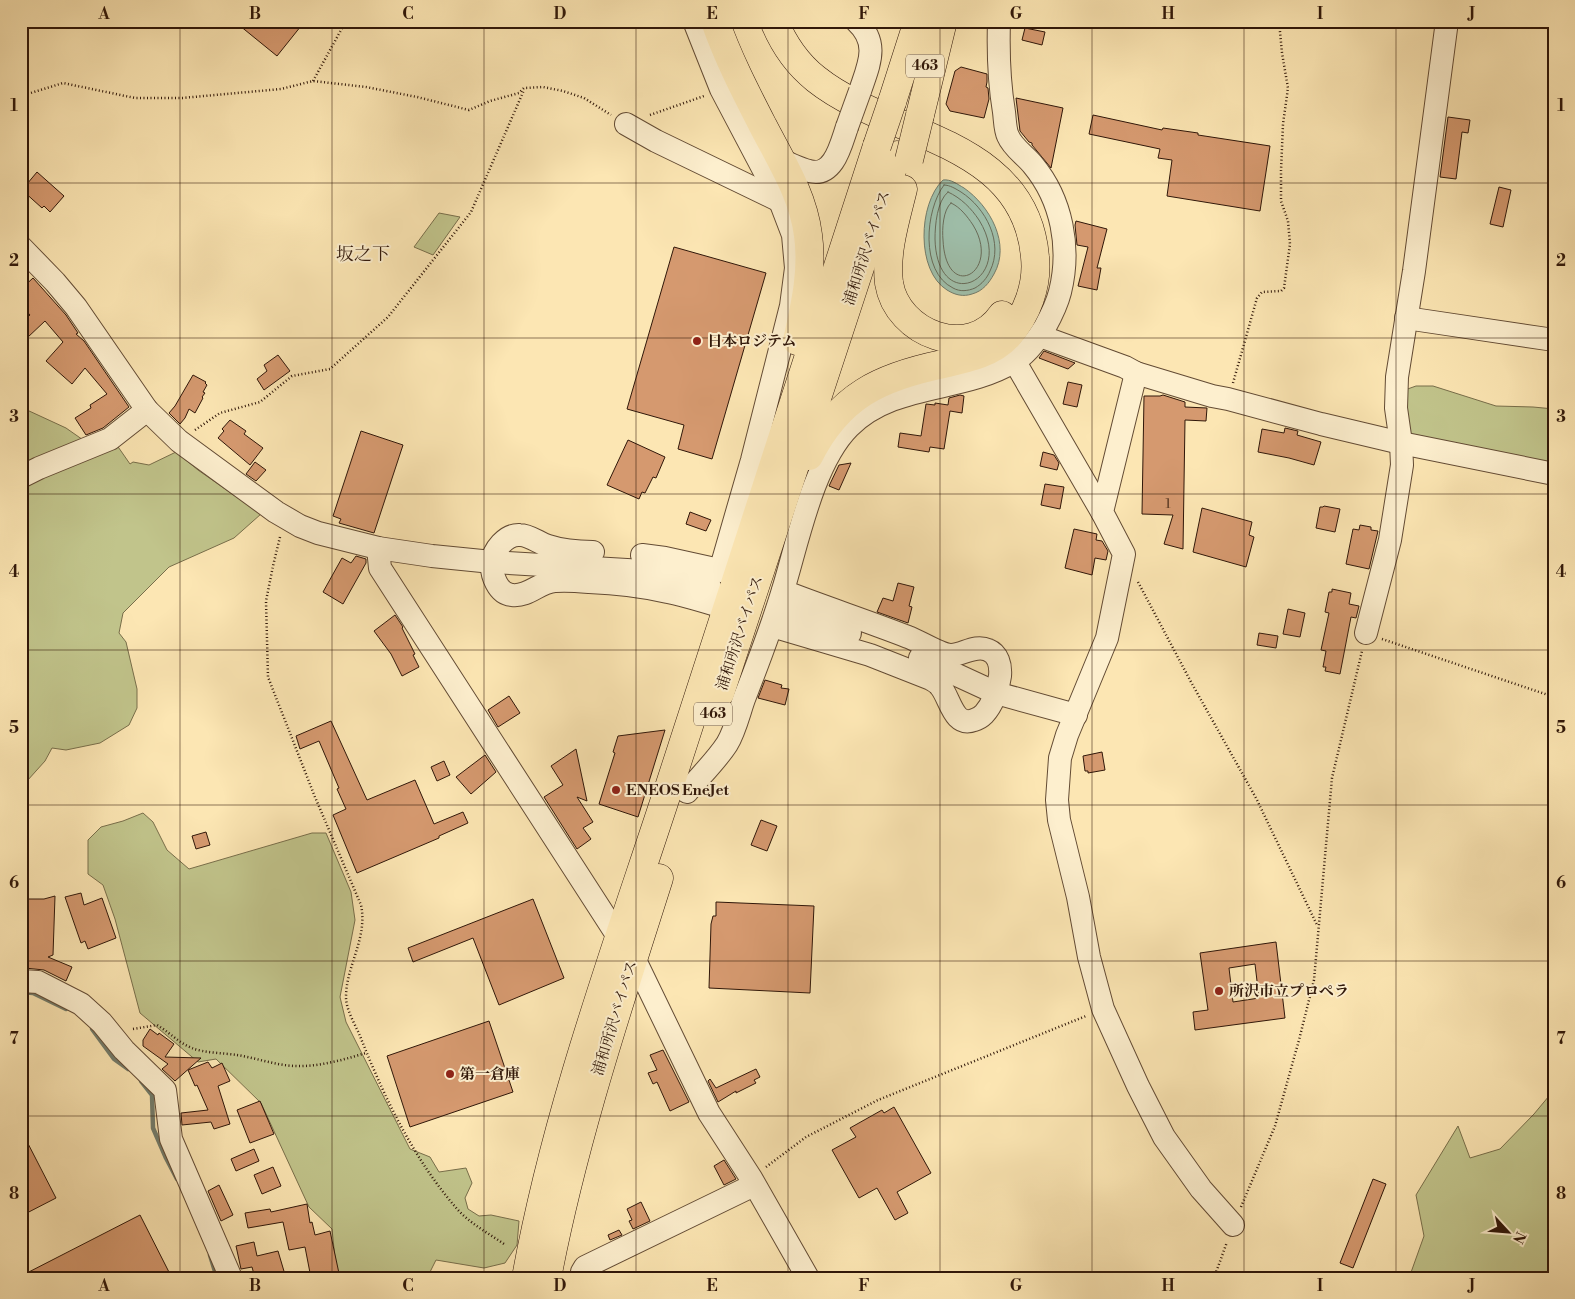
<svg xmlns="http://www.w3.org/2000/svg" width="1575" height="1299" viewBox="0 0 1575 1299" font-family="'Libre Bodoni','Noto Serif JP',serif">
<rect width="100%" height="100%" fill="#fce6b3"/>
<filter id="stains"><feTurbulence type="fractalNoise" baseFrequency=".004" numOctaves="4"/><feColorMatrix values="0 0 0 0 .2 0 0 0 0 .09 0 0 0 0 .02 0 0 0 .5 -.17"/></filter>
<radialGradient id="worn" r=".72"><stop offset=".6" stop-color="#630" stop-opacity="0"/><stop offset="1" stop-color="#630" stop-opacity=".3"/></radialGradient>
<!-- green -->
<g fill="#c1c48b" stroke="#786e4a">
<polygon points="439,213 460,217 433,255 414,247"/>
<polygon points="1416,386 1433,386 1496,406 1533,407 1554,409 1554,471 1406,433 1402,391"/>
<polygon points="27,410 66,428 86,442 21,470 21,413"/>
<polygon points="114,441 130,464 133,462 149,465 176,452 198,470 261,514 234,538 169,567 123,613 119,633 126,642 137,689 137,708 129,725 100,743 66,750 52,748 45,761 27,781 21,778 21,481"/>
<polygon points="143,813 153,822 167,850 189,869 312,833 326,833 351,892 355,920 340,997 346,1022 410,1149 430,1157 439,1172 466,1168 472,1183 465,1198 468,1209 479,1216 491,1215 519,1221 517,1245 505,1263 484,1268 436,1260 427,1278 337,1278 332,1229 309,1207 261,1103 216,1059 198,1062 140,1013 115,919 103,885 88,874 88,840 101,827 123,821"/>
<polygon points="1554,1090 1554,1278 1409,1278 1424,1236 1416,1195 1458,1126 1470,1158 1500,1149 1534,1114"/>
</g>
<!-- water -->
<path fill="#9fc0ac" stroke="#737c6b" d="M943 180C951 179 957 184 964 188 990 206 1011 244 994 274 989 283 983 291 972 294 963 297 955 295 947 290 916 271 918 204 943 180Z"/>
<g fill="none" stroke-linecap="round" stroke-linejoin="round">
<!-- shore -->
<g stroke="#686c5a" stroke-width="1">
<path d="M944 185C950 185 956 189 961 192 986 208 1004 243 990 271 987 278 982 284 975 288 968 291 960 292 953 288 920 272 925 210 944 185Z"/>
<path d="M948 192C961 198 971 208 979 220 1017 281 937 317 935 239 935 225 937 201 948 192Z"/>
<path d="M951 203C960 207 967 216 973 225 1002 272 946 304 943 240 942 229 943 210 951 203Z"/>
</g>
<!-- stream -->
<g stroke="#737c6b" stroke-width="4.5">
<polyline points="21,992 33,993 66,1009"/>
<polyline points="92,1029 114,1059 128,1069"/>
<polyline points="141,1081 152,1095 153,1128 166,1158 177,1179"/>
<polyline points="210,1255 217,1278"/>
</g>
</g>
<!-- building -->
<g fill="#d5996f" stroke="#301709" fill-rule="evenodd">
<polygon points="234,21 305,21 277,56"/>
<polygon points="1025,28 1045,32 1042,45 1022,40"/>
<polygon points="961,67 987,74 987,82 986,87 988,88 989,99 984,118 950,111 946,104 955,71"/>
<polygon points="1016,98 1063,108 1051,168 1032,145 1032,143 1029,142 1020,131"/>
<polygon points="1093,115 1162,130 1163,128 1198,133 1198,135 1270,146 1260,211 1167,196 1172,160 1158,158 1160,149 1089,134"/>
<polygon points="1448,117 1470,120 1468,133 1462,132 1456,179 1440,177"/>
<polygon points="37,172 64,196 50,212 44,206 42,208 22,190"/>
<polygon points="1499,187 1511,190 1503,227 1490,224"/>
<polygon points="1076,221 1107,229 1097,268 1101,268 1097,290 1078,286 1088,247 1077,245 1075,225"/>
<polygon points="674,247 766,273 712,459 678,449 684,425 627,409"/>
<polygon points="33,278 66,315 78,333 76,334 84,341 129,407 103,428 86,435 75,418 91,408 90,405 107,394 85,368 72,384 46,361 63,342 45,321 27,338 21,332 21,323 30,315 21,305 21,289"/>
<polygon points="1044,351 1075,363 1068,369 1039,358"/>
<polygon points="278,355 290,371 264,390 257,379 267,371 264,365"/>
<polygon points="193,375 206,382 205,383 207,385 203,392 205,393 202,397 203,398 195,413 189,409 185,418 180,424 169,413 175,406"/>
<polygon points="1068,382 1082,385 1077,407 1063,404"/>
<polygon points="960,395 964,396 962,413 950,411 944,449 930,447 929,452 898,447 900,433 921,436 926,404 935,405 935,403 948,405 949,398"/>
<polygon points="1163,395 1185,402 1185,407 1207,408 1206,421 1185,420 1183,549 1164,544 1173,515 1142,514 1144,396 1160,396"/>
<polygon points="230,420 246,431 244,434 263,448 250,465 218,438 224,431 222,429"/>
<polygon points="1285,428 1298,431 1297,435 1321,442 1314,465 1289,458 1258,452 1262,429 1284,433"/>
<polygon points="361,431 403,445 374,533 339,523 341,519 333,516"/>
<polygon points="628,440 665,457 656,478 653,477 645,493 642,492 639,499 607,485"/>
<polygon points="1043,452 1054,455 1059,463 1057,470 1040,466"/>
<polygon points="255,462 266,470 256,481 246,474"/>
<polygon points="851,463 839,490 829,486 839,465"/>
<polygon points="1045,484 1064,487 1060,509 1041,505"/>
<polygon points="1324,506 1340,509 1335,532 1316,528 1320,507 1323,507"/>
<polygon points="1202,508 1252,522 1249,535 1254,537 1246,567 1193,552"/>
<polygon points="690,512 711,520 706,531 686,524"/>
<polygon points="1360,525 1371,527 1371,530 1378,531 1369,569 1346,564 1353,529 1359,530"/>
<polygon points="1074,529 1097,534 1096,540 1102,541 1108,551 1106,560 1095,558 1092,575 1065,568"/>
<polygon points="356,556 366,559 366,563 343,604 323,592 342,558 351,563"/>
<polygon points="898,583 914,587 909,606 912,607 908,623 877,612 883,598 893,601"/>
<polygon points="1332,589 1351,593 1349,604 1359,606 1356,618 1351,617 1340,674 1325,671 1326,667 1323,667 1326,651 1321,650 1329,613 1325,612 1329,592 1332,592"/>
<polygon points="1288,609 1305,613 1300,637 1283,634"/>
<polygon points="395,615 403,627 402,628 415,654 413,655 419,667 402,676 391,654 374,631"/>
<polygon points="1259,633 1278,636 1276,648 1257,645"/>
<polygon points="765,680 782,685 781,688 789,689 785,705 758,698"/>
<polygon points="509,696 520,713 498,727 488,710"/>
<polygon points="331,721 367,800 415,780 434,824 463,812 468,823 439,836 439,838 357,873 333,815 346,809 337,789 339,788 319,741 300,749 296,736"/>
<polygon points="665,730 638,817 599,804 615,753 613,752 618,736"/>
<polygon points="576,749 587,801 577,797 593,822 583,828 591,839 577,849 544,797 563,785 551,766"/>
<polygon points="1102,752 1105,770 1088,773 1088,771 1085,771 1083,756"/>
<polygon points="485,755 496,772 471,794 456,777"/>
<polygon points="444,761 450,775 437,781 431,767"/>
<polygon points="761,820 777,826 767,851 751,845"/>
<polygon points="206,832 210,845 196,849 192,836"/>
<polygon points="81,893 84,905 102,898 116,938 88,949 85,941 81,943 65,897"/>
<polygon points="55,896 53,955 48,957 72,967 66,981 44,970 25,968 24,963 21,963 21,899 44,899"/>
<polygon points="533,899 564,978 499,1005 473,938 413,962 408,948"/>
<polygon points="716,902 814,906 810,993 709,988 711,924 713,916 716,916"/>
<path d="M1276 942 1285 1018 1195 1030 1193 1012 1208 1010 1200 953ZM1255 964 1259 998 1233 1002 1229 968Z"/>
<polygon points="489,1021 513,1092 410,1127 387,1056"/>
<polygon points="150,1029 158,1035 159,1033 174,1044 165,1057 201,1058 175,1081 162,1069 168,1064 143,1046 143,1040"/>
<polygon points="663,1050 689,1102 670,1111 657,1082 653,1084 648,1073 657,1070 650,1055"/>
<polygon points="208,1062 212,1068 222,1063 230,1081 218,1086 230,1124 214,1129 211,1122 182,1125 181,1113 208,1110 197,1085 195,1086 188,1070"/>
<polygon points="756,1069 760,1077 754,1080 756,1083 736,1093 736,1091 718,1102 708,1081 710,1079 716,1088"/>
<polygon points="260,1101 274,1134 250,1143 237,1110"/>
<polygon points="894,1107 931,1173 897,1192 908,1213 895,1220 877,1188 859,1198 832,1150 856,1137 850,1128 882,1110 884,1113"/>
<polygon points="21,1130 56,1198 21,1216"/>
<polygon points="254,1149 259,1161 236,1171 231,1159"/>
<polygon points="724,1160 736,1179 724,1185 714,1166"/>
<polygon points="273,1167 281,1186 262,1194 254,1175"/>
<polygon points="1373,1179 1386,1184 1353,1268 1340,1263"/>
<polygon points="219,1185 233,1215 221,1221 208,1191"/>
<polygon points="641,1202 650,1221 633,1229 629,1221 632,1220 627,1209"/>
<polygon points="307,1204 310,1223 312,1222 315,1235 330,1231 340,1278 311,1278 305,1247 289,1250 283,1222 248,1228 245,1213 270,1209 271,1212"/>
<polygon points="140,1215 172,1278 21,1278 21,1276"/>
<polygon points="619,1230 622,1235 610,1240 608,1235"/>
<polygon points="254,1242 257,1256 278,1251 286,1278 255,1278 252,1267 241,1269 236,1246"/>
</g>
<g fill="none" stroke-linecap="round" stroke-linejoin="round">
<!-- minor casing -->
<g stroke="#634b34" stroke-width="24">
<g id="minor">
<polyline points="694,21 721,89 780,201 793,235 796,268 791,306 752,460 720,571"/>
<path d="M856 21C880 43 869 64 860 91"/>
<polyline points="626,124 656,141 780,201"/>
<path d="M782 161C791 164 800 169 809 171 834 178 841 144 847 127"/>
<polyline points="21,247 55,282 76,307 147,410 179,441 276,512 300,526 318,533 378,548 432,556 492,562 644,571 662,574 710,587"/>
<polyline points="1406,318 1554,340"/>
<polyline points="1040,336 1125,367 1136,373 1212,396 1228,399 1321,424 1401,443 1554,474"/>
<polyline points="1015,362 1102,512"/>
<polyline points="1136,373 1102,512 1124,554 1107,638 1067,735 1060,758 1057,800 1059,820 1078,897 1089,957 1103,1009 1138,1086 1164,1137 1201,1189 1233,1225"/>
<polyline points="21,477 39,468 110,439 147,410"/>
<polyline points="378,548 380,568 619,938"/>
<path d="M593 552C577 552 563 551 548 546 539 543 529 535 520 535 506 534 493 550 492 563 491 575 498 594 512 595 529 597 539 582 555 581 566 580 578 581 589 582 616 583 642 586 668 592 688 596 708 603 727 608"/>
<polyline points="642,555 665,558 733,573"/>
<polyline points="782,611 850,633"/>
<path d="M772 626 870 655 931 679C934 681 938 683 940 686 950 697 953 728 974 720 978 719 981 717 984 714 993 704 998 688 1000 676 1001 665 998 654 988 650 975 644 963 655 951 655 941 655 919 641 908 637 867 621 824 607 783 591"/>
<polyline points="1366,633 1390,540 1402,465 1401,443 1396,408 1397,377 1414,271 1447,21"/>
<polyline points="920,658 996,693 1076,715"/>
<path d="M687 792C700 776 716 761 727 744 735 731 739 713 744 699 758 663 772 627 783 590 798 541 813 463 849 427 894 382 962 393 1013 362 1026 355 1037 340 1045 327 1051 316 1057 304 1060 292 1071 248 1062 200 1033 165 1025 155 1013 148 1008 136 1005 130 1005 120 1004 112 999 82 998 52 999 21"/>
<polyline points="634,958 709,1113 751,1178 808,1278"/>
<polyline points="21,981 38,982 81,1004 102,1023 124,1050 165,1090 171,1139 231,1278"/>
<polyline points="581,1278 582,1272 585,1267 754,1185"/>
</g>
</g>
<!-- highway casing -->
<g stroke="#301709" stroke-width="29">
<g id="highway">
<path d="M715 21C728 58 745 91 763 126 781 161 803 195 808 235 813 271 805 305 797 341"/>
<path d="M774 21C783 43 797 64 816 79 890 138 1025 139 1035 257 1038 285 1027 315 1008 336 992 354 965 359 943 364 880 377 839 396 809 456"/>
<polyline points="892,102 918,21"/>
<polyline points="920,115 943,21"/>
<path d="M903 189C896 218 885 252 889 283 897 334 970 362 1002 315"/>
<polyline points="720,693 897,155"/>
<path d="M526 1278C557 1106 619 941 673 775 742 566 809 356 877 146"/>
<path d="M547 1278C573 1142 617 1010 659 878"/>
</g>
</g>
<!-- path -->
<g stroke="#301709" stroke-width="2.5" stroke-dasharray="1 2.5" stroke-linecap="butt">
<polyline points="313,81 346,21"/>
<polyline points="21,96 63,83 135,98 182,98 281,89 313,81 366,87 417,97 469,110 490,101 519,93 524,88 543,87 563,91 584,98 611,115"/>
<polyline points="650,115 704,96"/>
<polyline points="1233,383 1257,298 1262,292 1281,291 1284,288 1290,244 1288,221 1281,201 1281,171 1283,124 1288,88 1282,53 1279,21"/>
<polyline points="195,430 220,413 260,402 292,376 330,369 388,317 471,212 524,90"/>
<path d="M280 537 273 566 266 601 268 677 315 797 361 905C368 938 346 966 346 997 346 1010 355 1024 360 1036 384 1097 414 1160 458 1210 471 1224 488 1233 504 1244"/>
<polyline points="1138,582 1191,682 1256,798 1317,925"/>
<polyline points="1382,639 1554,697"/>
<path d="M133 1029 157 1025C169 1032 179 1043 192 1048 204 1053 224 1053 237 1055 256 1058 275 1065 294 1066 319 1067 342 1060 366 1053"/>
<polyline points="766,1167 806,1137 878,1100 1086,1016"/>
<polyline points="1241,1207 1275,1126 1299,1040 1314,980 1332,778 1362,651"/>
<polyline points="1214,1278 1227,1242"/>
</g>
<!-- minor -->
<use href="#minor" stroke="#fdefce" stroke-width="22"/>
<!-- highway -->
<use href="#highway" stroke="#fce6b3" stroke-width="28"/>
<!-- minor-bridge casing -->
<g stroke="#634b34" stroke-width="24" stroke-linecap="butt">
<polyline id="minor-bridge" points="847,127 860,91"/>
</g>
<!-- highway-bridge casing -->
<g stroke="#301709" stroke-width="29" stroke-linecap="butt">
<g id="highway-bridge">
<polyline points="877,146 892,102"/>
<polyline points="909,160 920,115"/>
</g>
</g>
<!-- minor-bridge -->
<use href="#minor-bridge" stroke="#fdefce" stroke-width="22"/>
<!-- highway-bridge -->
<use href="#highway-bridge" stroke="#fce6b3" stroke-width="28"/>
</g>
<!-- grid -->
<path fill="none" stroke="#301709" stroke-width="1" stroke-opacity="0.55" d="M180 21V1278M332 21V1278M484 21V1278M636 21V1278M788 21V1278M940 21V1278M1092 21V1278M1244 21V1278M1396 21V1278M21 183H1554M21 338H1554M21 494H1554M21 650H1554M21 805H1554M21 961H1554M21 1116H1554"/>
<!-- markers -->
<g fill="#8f2418" stroke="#fdefce" stroke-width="2">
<circle cx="697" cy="341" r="5"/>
<circle cx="616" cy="790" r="5"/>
<circle cx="1219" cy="991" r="5"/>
<circle cx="450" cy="1074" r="5"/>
</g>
<g text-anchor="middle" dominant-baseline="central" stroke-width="4" stroke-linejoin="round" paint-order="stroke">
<!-- number labels -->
<g font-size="12" fill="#593822">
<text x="1168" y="504">1</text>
</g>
<!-- shield labels -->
<g fill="#fdefce" stroke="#6e5844" stroke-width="1">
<rect x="906" y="54.5" width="38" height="23" rx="4"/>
<rect x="694" y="702.5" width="38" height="23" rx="4"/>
</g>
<g font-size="14" font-weight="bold" fill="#301709">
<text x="925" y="66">463</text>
<text x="713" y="714">463</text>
</g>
<!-- street labels -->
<g font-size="15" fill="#301709" stroke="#fdefce">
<text transform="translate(867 248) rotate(-72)">浦和所沢バイパス</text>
<text transform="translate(740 633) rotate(-72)">浦和所沢バイパス</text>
<text transform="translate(615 1018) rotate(-73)">浦和所沢バイパス</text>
</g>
<!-- poi labels -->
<g font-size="15" font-weight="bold" fill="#301709" stroke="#fdefce" text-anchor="start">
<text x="707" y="341">日本ロジテム</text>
<text x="626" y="790">ENEOS EneJet</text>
<text x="1229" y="991">所沢市立プロペラ</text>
<text x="460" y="1074">第一倉庫</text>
</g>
<!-- quarter labels -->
<g font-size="18" fill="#301709" stroke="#fdefce">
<text x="363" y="254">坂之下</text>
</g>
</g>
<!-- margin -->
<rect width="1575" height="1299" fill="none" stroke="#fce6b3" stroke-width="55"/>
<!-- north arrow -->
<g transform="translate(1508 1232) rotate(116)" stroke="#fdefce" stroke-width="4" paint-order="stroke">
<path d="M0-4L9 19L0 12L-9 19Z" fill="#301709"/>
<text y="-8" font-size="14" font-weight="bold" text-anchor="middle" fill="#301709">N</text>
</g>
<rect x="28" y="28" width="1520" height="1244" fill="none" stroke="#301709" stroke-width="2"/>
<g font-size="16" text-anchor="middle" font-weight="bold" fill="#301709">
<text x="104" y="19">A</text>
<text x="255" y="19">B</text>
<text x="408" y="19">C</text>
<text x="560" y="19">D</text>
<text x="712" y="19">E</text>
<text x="864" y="19">F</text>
<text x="1016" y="19">G</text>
<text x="1168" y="19">H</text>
<text x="1320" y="19">I</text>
<text x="1472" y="19">J</text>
<text x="14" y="111">1</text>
<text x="1561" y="111">1</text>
<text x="14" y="266">2</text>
<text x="1561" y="266">2</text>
<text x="14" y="422">3</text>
<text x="1561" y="422">3</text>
<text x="14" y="577">4</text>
<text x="1561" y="577">4</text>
<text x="14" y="733">5</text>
<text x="1561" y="733">5</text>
<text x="14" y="888">6</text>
<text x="1561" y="888">6</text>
<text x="14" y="1044">7</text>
<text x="1561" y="1044">7</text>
<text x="14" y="1199">8</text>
<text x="1561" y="1199">8</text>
<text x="104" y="1291">A</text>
<text x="255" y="1291">B</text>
<text x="408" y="1291">C</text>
<text x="560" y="1291">D</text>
<text x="712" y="1291">E</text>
<text x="864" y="1291">F</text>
<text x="1016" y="1291">G</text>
<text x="1168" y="1291">H</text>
<text x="1320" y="1291">I</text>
<text x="1472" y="1291">J</text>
</g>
<rect width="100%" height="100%" filter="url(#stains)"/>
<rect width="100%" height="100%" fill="url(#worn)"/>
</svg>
